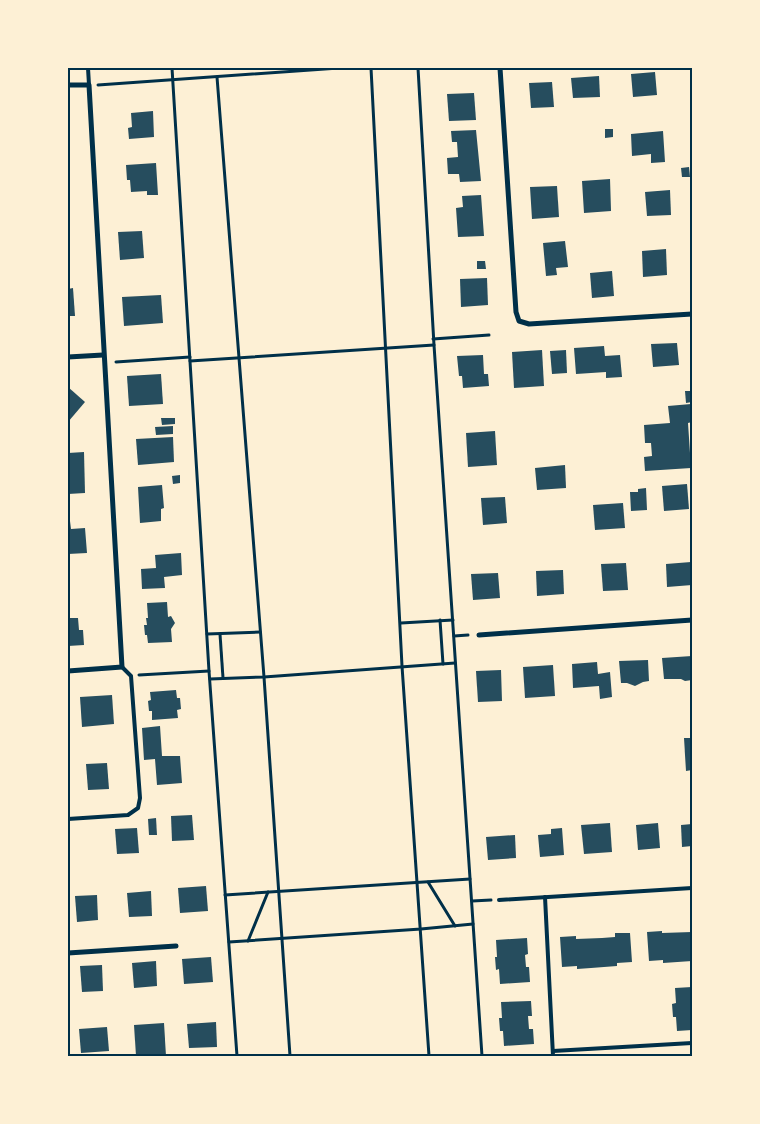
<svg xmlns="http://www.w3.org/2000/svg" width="760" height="1124" viewBox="0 0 760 1124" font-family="'IBM Plex Sans',sans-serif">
<rect width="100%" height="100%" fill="#fdf0d5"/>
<!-- building -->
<g fill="#264d5e">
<polygon points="655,72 657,95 633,97 631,74"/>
<polygon points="599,76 600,97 573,98 571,78"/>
<polygon points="552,82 554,107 531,108 529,83"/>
<polygon points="474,93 476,120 449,121 447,94"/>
<polygon points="153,111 154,137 129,139 128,128 132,127 131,113"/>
<polygon points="605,129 613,129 613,137 605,138"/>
<polygon points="476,130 481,181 460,182 459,174 448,174 447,158 458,157 457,142 452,142 451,131"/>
<polygon points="663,131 665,162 651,163 651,154 632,156 631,134"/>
<polygon points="156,163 158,195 147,195 147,191 131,192 130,180 127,180 126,165"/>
<polygon points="689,167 690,177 682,177 681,168"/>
<polygon points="610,179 611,211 584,213 582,181"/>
<polygon points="557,186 559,217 532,219 530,187"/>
<polygon points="670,190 671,215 647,216 645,192"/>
<polygon points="481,195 484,236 458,237 456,208 463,207 462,196"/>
<polygon points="142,231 144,258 120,260 118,232"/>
<polygon points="565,241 568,267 556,268 557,275 546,276 543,243"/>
<polygon points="666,249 667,275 643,277 642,251"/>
<polygon points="477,261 485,261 486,269 477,269"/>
<polygon points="612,271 614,296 592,298 590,273"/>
<polygon points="487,278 488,305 461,307 460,279"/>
<polygon points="73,288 75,316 68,316 68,289"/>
<polygon points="161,295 163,323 124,326 122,297"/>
<polygon points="677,343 679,365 653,367 651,344"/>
<polygon points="604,346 605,356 620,355 622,377 606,378 606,372 576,374 574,348"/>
<polygon points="542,350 544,386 514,388 512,352"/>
<polygon points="566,350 567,373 552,374 550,351"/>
<polygon points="483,355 484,374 488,374 489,386 463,388 462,376 459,376 457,356"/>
<polygon points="161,374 163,404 129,406 127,376"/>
<polygon points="68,387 85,402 68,422"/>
<polygon points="685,391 692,391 692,402 686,403"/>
<polygon points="691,404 692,422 688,423 691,468 645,471 644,457 652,456 651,443 645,443 644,425 670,423 668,406"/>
<polygon points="161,418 175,418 175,424 162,425"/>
<polygon points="173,426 173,434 156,435 155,427"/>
<polygon points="495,431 497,465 468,467 466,433"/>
<polygon points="173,437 174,462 138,465 136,439"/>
<polygon points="84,452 85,493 68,494 68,453"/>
<polygon points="565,465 566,488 537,490 535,468"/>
<polygon points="180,475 180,483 173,484 172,476"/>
<polygon points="687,484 689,509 664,511 662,486"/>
<polygon points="162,485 164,508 161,509 161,521 140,523 138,487"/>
<polygon points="646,488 647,510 631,511 630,492 638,492 638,489"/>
<polygon points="505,497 507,523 483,525 481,498"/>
<polygon points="623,503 625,528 595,530 593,505"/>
<polygon points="68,521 70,521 71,529 85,528 87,553 68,554"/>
<polygon points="181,553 182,575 164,577 165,588 142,589 141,569 156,568 155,555"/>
<polygon points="691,562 692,585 667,587 666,564"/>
<polygon points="626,563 628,590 603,591 601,564"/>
<polygon points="563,570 564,594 537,596 536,571"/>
<polygon points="498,573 500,598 473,600 471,574"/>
<polygon points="167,602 168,617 171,616 175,623 171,629 172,642 148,643 147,635 145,635 144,625 147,625 146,618 148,618 147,603"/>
<polygon points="68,618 78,618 79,630 83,630 84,645 68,646"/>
<polygon points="692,656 692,680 685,681 681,679 664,679 662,658"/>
<polygon points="648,660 649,681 643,682 635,686 627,683 621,683 619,661"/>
<polygon points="597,662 598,674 610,672 612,697 600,699 599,686 573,688 572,664"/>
<polygon points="553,665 555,696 525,698 523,667"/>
<polygon points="501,670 502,701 478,702 476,671"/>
<polygon points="176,690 177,698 180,698 181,709 177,710 178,718 152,720 152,711 149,711 148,701 151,700 150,692"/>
<polygon points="112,695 114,724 82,727 80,697"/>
<polygon points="160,726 162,756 180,756 182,783 157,785 155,759 144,760 142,728"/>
<polygon points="684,738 692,738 692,770 686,771"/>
<polygon points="107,763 109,789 88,790 86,764"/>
<polygon points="192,815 194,840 172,841 171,816"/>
<polygon points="156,818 157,835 149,835 148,819"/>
<polygon points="610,823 612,852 584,854 581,825"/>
<polygon points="658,823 660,848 638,850 636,825"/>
<polygon points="692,824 692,846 682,847 681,825"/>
<polygon points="137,828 139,853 117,854 115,829"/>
<polygon points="562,828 564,855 540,857 538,835 551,834 551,829"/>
<polygon points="515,835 516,858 488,860 486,837"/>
<polygon points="206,886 208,911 180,913 178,888"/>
<polygon points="151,891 152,916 129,917 127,893"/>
<polygon points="97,895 98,920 77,922 75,896"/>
<polygon points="662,931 662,933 692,932 692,961 663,963 663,960 649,961 647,932"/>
<polygon points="615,933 630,933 632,962 617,963 617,966 591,968 577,969 577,966 562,967 560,937 576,936 576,939 602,938 615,937"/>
<polygon points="527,938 528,954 525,955 526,967 529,967 530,982 500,984 499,969 496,970 495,957 497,957 496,940"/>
<polygon points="211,957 213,982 184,984 182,959"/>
<polygon points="156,961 157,986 134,988 132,963"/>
<polygon points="102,965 103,991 82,992 80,966"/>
<polygon points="692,987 692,1030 677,1031 676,1017 673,1017 672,1004 676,1003 675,988"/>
<polygon points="531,1001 532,1016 528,1016 529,1029 533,1029 534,1044 504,1046 503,1031 500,1031 499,1018 502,1018 501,1002"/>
<polygon points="216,1022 217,1047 189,1048 187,1024"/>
<polygon points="164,1023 166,1056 136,1056 134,1025"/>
<polygon points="107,1027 109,1051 81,1053 79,1029"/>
</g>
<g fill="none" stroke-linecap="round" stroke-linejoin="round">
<!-- path -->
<g stroke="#003049" stroke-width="3">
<polyline points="172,68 209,671 237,1056"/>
<polyline points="371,68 402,666 429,1056"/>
<polyline points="418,68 434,345 482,1056"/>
<polyline points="217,77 264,677 290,1056"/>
<polyline points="98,85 339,68"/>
<polyline points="433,339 489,335"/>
<polyline points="190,361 434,345"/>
<polyline points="116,362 190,357"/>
<polyline points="440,620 443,664"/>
<polyline points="401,623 453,620"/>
<polyline points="207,634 260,632"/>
<polyline points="220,634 223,678"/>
<polyline points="454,636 468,635"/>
<polyline points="139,675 209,671"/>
<polyline points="210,679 264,677 455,663"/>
<polyline points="428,882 455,926"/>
<polyline points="225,895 470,879"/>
<polyline points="472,901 491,900"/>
<polyline points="248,941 268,892"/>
<polyline points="229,942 421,929 473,924"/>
</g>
<!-- service -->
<g stroke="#003049" stroke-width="4">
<polyline points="88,68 89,85"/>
<polyline points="68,819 128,815 138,808 140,798 131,676 122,667"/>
<polyline points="545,897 553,1056"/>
<polyline points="499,900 692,888"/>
<polyline points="553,1051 692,1043"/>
</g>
<!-- minor -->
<g stroke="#003049" stroke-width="5">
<polyline points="500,68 516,312 519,321 529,324 692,314"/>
<polyline points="68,85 89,85 122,667 68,671"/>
<polyline points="68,357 103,355"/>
<polyline points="479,635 692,620"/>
<polyline points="68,953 176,946"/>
</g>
</g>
<!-- border -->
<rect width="760" height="1124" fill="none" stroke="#fdf0d5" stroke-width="138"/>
<rect x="69" y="69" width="622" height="986" fill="none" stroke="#003049" stroke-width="2"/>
</svg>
